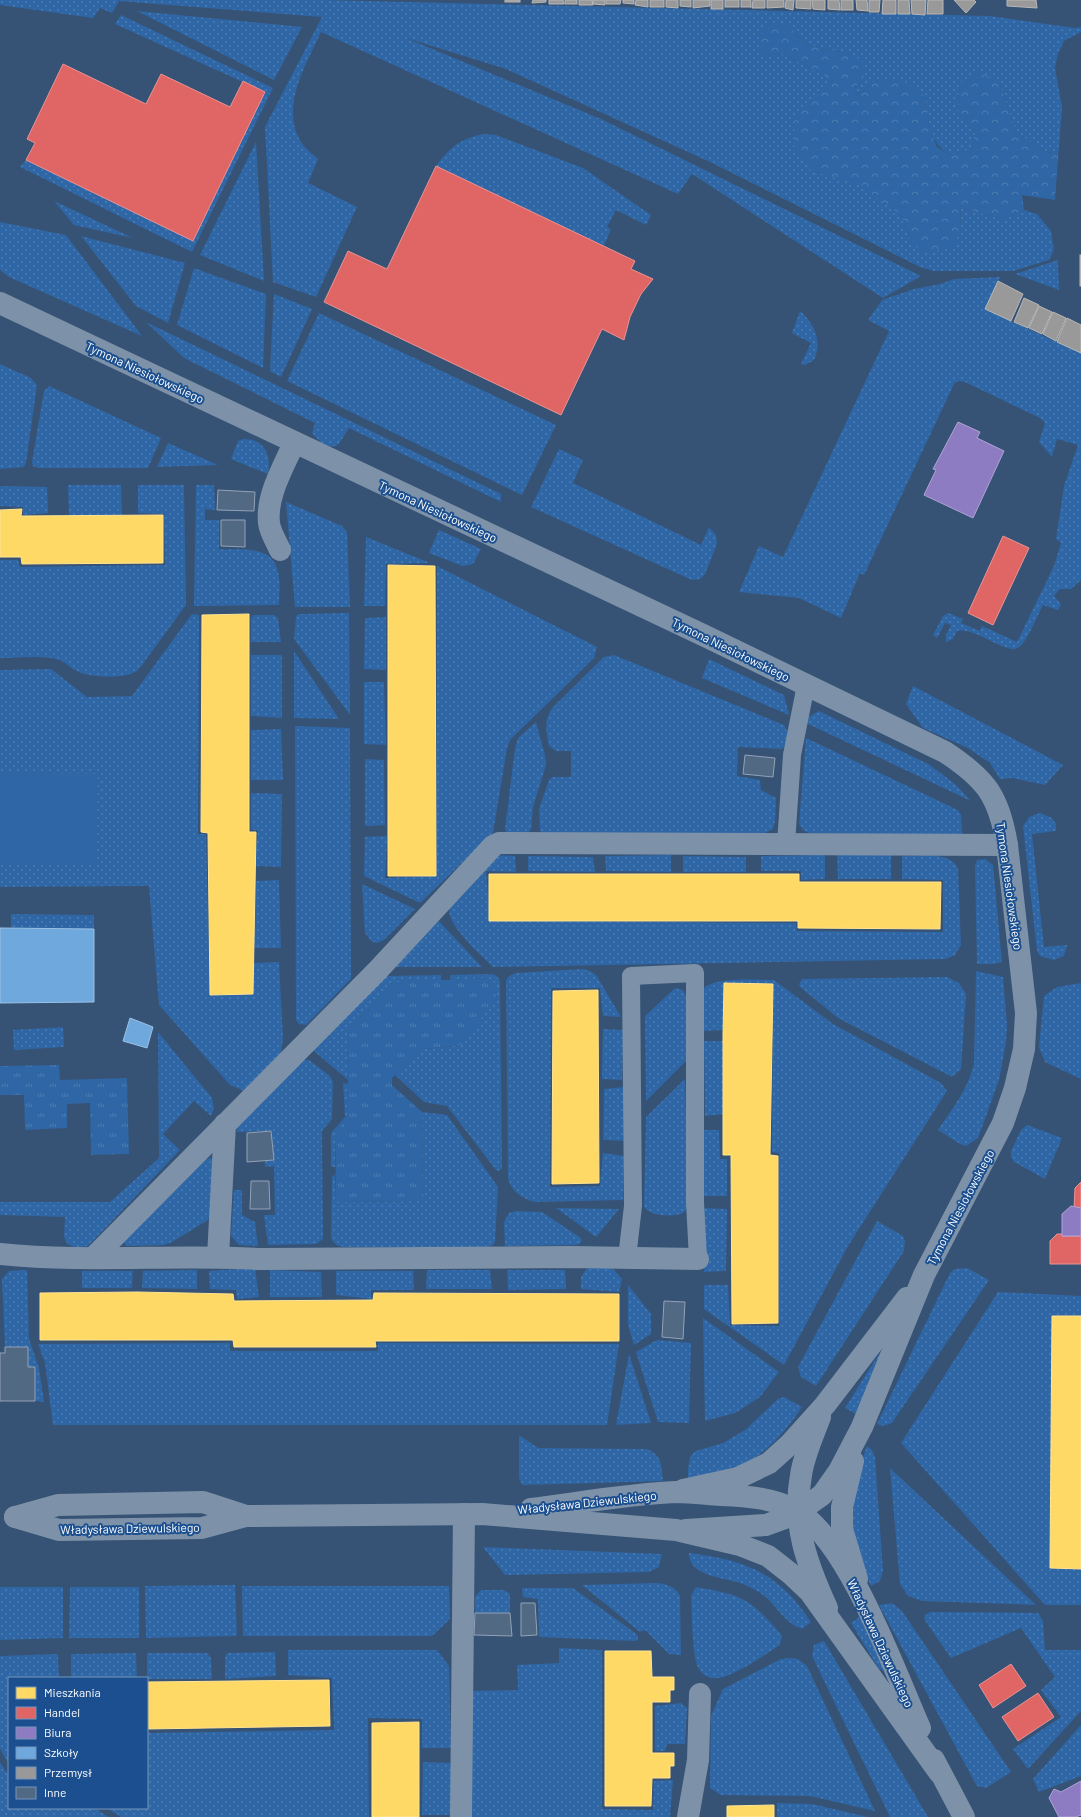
<svg xmlns="http://www.w3.org/2000/svg" width="1081" height="1817" viewBox="0 0 1081 1817" font-family="Barlow,sans-serif">
<defs>
<pattern id="grass-dots" width="8" height="8" patternUnits="userSpaceOnUse"><rect width="8" height="8" fill="#2f66a5"/><path d="M2 2h.1M6 6h.1" fill="none" stroke="#4e7db2" stroke-width="1.8" stroke-linecap="round"/></pattern>
<pattern id="forest-crowns" width="20" height="18" patternUnits="userSpaceOnUse"><rect width="20" height="18" fill="#2f66a5"/><path d="M2 6a3 3 0 1 1 6 0M12 15a3 3 0 1 1 6 0" fill="none" stroke="#4e7db2"/></pattern>
<pattern id="park-tufts" width="24" height="20" patternUnits="userSpaceOnUse"><rect width="24" height="20" fill="#2f66a5"/><path d="M3 7l-1-3M5 7V3M7 7l1-3M15 17l-1-3M17 17v-4M19 17l1-3" fill="none" stroke="#4e7db2"/></pattern>
</defs>
<rect width="100%" height="100%" fill="#365274"/>
<!-- grass -->
<g fill="url(#grass-dots)">
<path d="M0 0H324L990 16 1075 28 1081 27V32L1064 41 1058 54 1055 68 1062 107 1059 147 1052 154 1034 145 1015 130 1000 83H960L957 108 975 133 972 149 950 155C928 141 929 125 926 101L876 80 857 96 853 91 864 75 852 54 806 45 787 25 761 55 783 54 824 75 832 85 818 92 810 170 860 185 901 215 912 243 961 230 960 208 1004 219 1024 210 1037 214 1051 231 1054 250 1049 260 1013 271H933L920 267 710 162 506 69 406 38 601 119 921 276 883 298 692 174 678 194 321 32C306 65 277 111 304 146 308 151 314 155 318 159L308 183 357 207 316 297 273 282 265 127 322 17 119 1 112 13 100 8 93 18 0 5Z"/>
<polygon points="137,11 302,27 274,80"/>
<polygon points="121,15 273,88 192,252 20,167 26,160 193,240 265,92 115,24"/>
<path d="M484 134 496 135 583 168 651 215 646 225 616 210 607 227 611 229 604 246 436 166C449 148 461 138 484 134Z"/>
<polygon points="256,142 264,281 200,255"/>
<polygon points="54,201 133,238 74,225"/>
<polygon points="0,222 66,235 142,336 9,277 0,270"/>
<polygon points="81,236 185,263 168,323 136,306"/>
<polygon points="1058,260 1059,290 1015,274"/>
<polygon points="194,268 266,294 263,368 177,325"/>
<path d="M1000 277 985 309 1081 353V580L1071 589H1060L1054 596 1061 604 1058 610 1043 605C1038 614 1027 643 1018 648 1006 655 976 627 957 631L953 639 946 642V635L951 625 945 623 937 638 933 635 943 616 948 613 963 619 961 623 980 631 982 626 1017 642 1054 566 1061 543 1056 539 1064 486 1078 445 1057 439 1052 457 1039 442 1045 423 1040 418 965 382 958 381 954 384 864 575 860 573 841 618 799 598 739 592 759 546 783 557 889 331 868 320 882 300 914 289 940 284 954 279Z"/>
<polygon points="274,294 312,309 281,377 270,371"/>
<path d="M800 311C814 323 823 342 814 360L805 365 801 364 811 343 792 333Z"/>
<polygon points="319,313 556,425 522,495 287,381"/>
<path d="M146 322 501 494V502L349 428 339 444C328 451 320 442 312 433L315 423 184 358Z"/>
<polygon points="0,364 31,378 37,385 26,463 24,467 0,469"/>
<polygon points="49,386 161,438 148,468 38,468 33,466 32,462 44,391"/>
<path d="M243 439C264 438 272 455 268 474L231 459 238 441Z"/>
<polygon points="168,443 218,465 157,467"/>
<polygon points="559,449 583,460 573,483 701,545 709,527 716,535 717,544 705,574 700,579 692,580 531,507"/>
<polygon points="68,485 121,485 122,516 69,516"/>
<path d="M138 485H184L186 605 139 669C129 680 89 678 77 671 69 668 64 660 56 659 39 655 17 658 0 658V560H18L20 567 165 565 164 514 138 513Z"/>
<path d="M196 485H214L215 510 205 509V520H219V549C238 550 270 545 277 568 281 579 279 594 279 605L194 606Z"/>
<polygon points="0,486 47,487 48,513 23,515 23,507 0,506"/>
<polygon points="286,502 342,526 347,532 350,607 295,607"/>
<polygon points="439,530 481,549 473,564 465,566 460,565 429,553"/>
<polygon points="366,537 430,563 386,564 385,606 364,606"/>
<polygon points="437,566 597,647 594,658 510,740 507,748 493,833 420,903 364,876 365,837 387,836 385,878 436,876"/>
<polygon points="349,613 350,715 294,639 296,616 299,614"/>
<polygon points="192,614 199,615 198,834 206,834 210,995 253,994 254,963 279,962 283,1038 281,1053 244,1091 230,1085 159,1005 149,886 0,887 0,670 51,669 87,697 132,696"/>
<polygon points="254,615 274,615 278,618 281,642 251,642 251,618"/>
<polygon points="386,617 386,670 364,669 365,618"/>
<polygon points="294,651 339,719 294,718"/>
<polygon points="251,655 282,655 282,718 251,716"/>
<path d="M614 655 784 725 788 733 785 746 782 749 738 747 737 776 760 780 761 790 776 798 775 821 773 829 765 833H544L540 831 539 809 549 780 553 777H571V751H556L549 746C546 731 543 719 554 706L604 657Z"/>
<polygon points="709,659 784,695 789,715 702,678"/>
<polygon points="364,682 384,682 386,745 364,744"/>
<polygon points="913,686 1063,765 1045,785 1012,778 1000,779 990,763 968,748 923,728 906,704"/>
<polygon points="819,711 930,765 955,784 971,801 806,723 807,718"/>
<polygon points="536,722 545,755 546,765 533,807 531,829 528,833 506,832 505,829 515,748 518,738"/>
<polygon points="295,726 350,728 351,979 306,1025 299,1024 296,1020"/>
<polygon points="281,729 283,780 251,780 251,730"/>
<polygon points="806,738 958,810 961,815 962,836 810,833 804,831 799,824"/>
<polygon points="365,759 384,760 385,825 365,826"/>
<polygon points="251,793 282,794 281,867 254,866 258,831 251,829"/>
<polygon points="1040,813 1052,818 1056,824 1056,831 1032,834 1044,947 1067,945 1064,956 1054,960 1040,956 1037,951 1023,826 1029,817"/>
<path d="M497 855 515 856 516 872 486 871 490 921 796 923 797 931 943 932V880L902 879V856C918 857 951 850 958 869L961 945 955 955 946 959 493 967C480 954 448 927 449 909Z"/>
<polygon points="671,855 671,872 606,871 605,856"/>
<polygon points="825,855 825,879 801,880 801,871 761,871 761,856"/>
<polygon points="837,855 891,855 891,879 838,879"/>
<polygon points="528,856 593,857 595,872 528,871"/>
<polygon points="683,856 746,857 746,872 683,872"/>
<polygon points="985,859 993,865 1002,962 993,964 977,964 975,866 977,860"/>
<polygon points="279,880 281,948 254,948 254,881"/>
<polygon points="362,884 415,909 384,940 377,943 371,941 365,933"/>
<polygon points="11,914 94,915 94,929 11,928"/>
<polygon points="437,919 482,967 390,967"/>
<path d="M583 969 590 971 596 975 621 1017 603 1016 600 988H551L550 1187 600 1186 603 1153 624 1156 623 1200 535 1202C522 1199 511 1191 508 1178L506 980 509 976 516 973Z"/>
<path d="M976 971 1003 977 1007 1025 1006 1042 999 1080 978 1138 966 1146 960 1144 938 1130C952 1109 969 1088 974 1063Z"/>
<polygon points="492,974 497,976 500,981 502,1168 499,1171 496,1170 447,1106 424,1102 395,1075 425,1049 462,1045 487,978 451,980 450,975"/>
<polygon points="441,975 441,981 398,982 347,1031 348,1080 315,1052 314,1050 383,976"/>
<polygon points="947,977 959,983 966,994 961,1069 952,1077 838,1018 800,987 799,984 802,979"/>
<path d="M774 980 833 1024 941 1083 947 1091 848 1246 784 1365 704 1309V1285H728L730 1325 779 1326V1153L772 1152 773 984 724 983V1030L703 1031V990C710 976 759 980 774 980Z"/>
<polygon points="1081,983 1081,1079 1045,1062 1039,1047 1044,996 1057,987"/>
<polygon points="675,988 683,990 687,997 688,1059 646,1101 645,1016"/>
<polygon points="63,1027 64,1047 14,1050 13,1030"/>
<polygon points="603,1029 623,1030 622,1080 602,1079"/>
<polygon points="158,1032 212,1098 214,1108 211,1116 194,1101 163,1134 180,1150 88,1246 77,1248 67,1244 64,1237 65,1217 0,1215 0,1202 110,1202 159,1158"/>
<polygon points="704,1041 724,1041 724,1114 705,1116"/>
<polygon points="304,1060 309,1060 330,1076 333,1082 332,1119 322,1131 323,1239 316,1244 268,1245 264,1215 275,1215 274,1166 265,1167 265,1160 273,1159 271,1131 237,1132 237,1125"/>
<path d="M685 1079 688 1204C687 1207 687 1211 683 1213 675 1217 648 1217 644 1206L646 1117Z"/>
<polygon points="343,1083 348,1084 347,1117 335,1133 335,1167 331,1167 331,1133 345,1117"/>
<polygon points="624,1087 623,1141 603,1140 604,1089"/>
<path d="M422 1112 447 1115 498 1187 495 1242 492 1246 483 1247H344C337 1246 333 1244 331 1237L332 1176 335 1175 336 1202 423 1201Z"/>
<polygon points="1027,1125 1062,1138 1045,1179 1014,1162 1011,1157 1011,1151 1021,1130"/>
<polygon points="703,1130 719,1130 720,1159 727,1159 727,1196 703,1196"/>
<polygon points="210,1158 213,1159 210,1216 208,1220 172,1242 164,1245 127,1246 123,1242 204,1160"/>
<polygon points="234,1190 242,1190 242,1215 255,1222 258,1246 239,1245 231,1236"/>
<polygon points="556,1208 619,1209 596,1237"/>
<polygon points="704,1208 727,1209 726,1271 704,1272"/>
<polygon points="516,1211 542,1212 581,1238 581,1243 577,1245 505,1246 504,1222 509,1213"/>
<polygon points="877,1221 903,1236 905,1241 904,1251 816,1386 801,1377 798,1367"/>
<polygon points="605,1264 614,1270 622,1279 619,1292 581,1289 581,1277 587,1268"/>
<polygon points="255,1268 259,1297 237,1299 236,1290 210,1289 209,1271"/>
<polygon points="967,1268 989,1280 892,1423 883,1426 877,1424 950,1273 955,1269"/>
<polygon points="27,1270 29,1339 39,1368 44,1402 35,1401 35,1367 28,1367 5,1347 2,1279 9,1271"/>
<polygon points="197,1270 197,1289 142,1288 143,1271"/>
<polygon points="270,1270 321,1272 322,1297 270,1297"/>
<polygon points="427,1270 490,1270 492,1289 426,1289"/>
<polygon points="507,1270 565,1270 566,1289 508,1290"/>
<polygon points="82,1271 133,1271 132,1288 82,1288"/>
<polygon points="336,1271 413,1271 414,1290 371,1290 371,1299 336,1295"/>
<polygon points="628,1285 651,1314 651,1334 634,1345 628,1325"/>
<polygon points="998,1292 1081,1296 1081,1316 1052,1316 1053,1568 1081,1569 1081,1605 1045,1605 901,1443"/>
<polygon points="703,1318 779,1372 760,1397 735,1413 705,1421"/>
<polygon points="889,1338 856,1414 845,1408"/>
<polygon points="657,1340 691,1343 689,1423 658,1422 636,1352"/>
<polygon points="230,1343 230,1351 378,1351 378,1343 619,1344 607,1425 53,1425 45,1363 38,1344"/>
<polygon points="629,1354 651,1423 616,1425"/>
<path d="M784 1397 802 1407C786 1431 766 1455 739 1466 722 1473 705 1477 688 1483V1468L691 1455 696 1451 723 1443 745 1430 778 1399Z"/>
<path d="M519 1435 538 1448 647 1449C663 1456 661 1466 663 1481L522 1485 519 1478Z"/>
<path d="M867 1446 872 1450 875 1457 883 1571 880 1581 871 1586C864 1570 850 1533 851 1515 852 1496 860 1464 867 1446Z"/>
<polygon points="890,1468 1036,1605 922,1601 908,1596 900,1584"/>
<polygon points="483,1547 662,1554 659,1567 649,1572 505,1575"/>
<path d="M689 1553C746 1560 779 1573 811 1622L802 1629C787 1624 780 1612 770 1601 763 1594 753 1588 743 1584 726 1577 689 1578 689 1553Z"/>
<path d="M656 1583C667 1584 675 1586 680 1596L681 1655 669 1654 645 1630 640 1632 582 1585Z"/>
<polygon points="235,1585 237,1636 146,1638 145,1586"/>
<polygon points="242,1586 449,1586 450,1619 432,1636 243,1636"/>
<polygon points="0,1587 63,1587 63,1638 0,1640"/>
<polygon points="70,1587 139,1587 139,1638 69,1638"/>
<path d="M696 1587C711 1590 730 1592 744 1600 759 1608 770 1623 782 1635L780 1645C763 1656 745 1669 726 1676 717 1680 705 1679 699 1669 692 1659 692 1611 691 1596Z"/>
<polygon points="522,1588 573,1588 635,1633 638,1636 638,1640 634,1641 539,1637 538,1599 523,1597"/>
<polygon points="481,1590 504,1590 510,1594 510,1613 475,1613 475,1597"/>
<polygon points="892,1603 902,1611 1011,1772 986,1788 977,1786 879,1605"/>
<polygon points="930,1612 1038,1613 1043,1621 1045,1650 1081,1650 1081,1711 1028,1769 1013,1749 1061,1717 1041,1690 1055,1677 1021,1628 951,1658 924,1619 925,1615"/>
<polygon points="861,1616 884,1669 883,1670 879,1669 851,1623"/>
<polygon points="824,1641 928,1817 890,1817 812,1656 814,1645"/>
<polygon points="559,1648 602,1650 602,1809 653,1810 654,1781 673,1780 670,1817 467,1817 466,1691 518,1690 517,1665 559,1663"/>
<polygon points="288,1650 437,1650 449,1666 451,1748 422,1748 422,1719 368,1718 369,1817 121,1817 107,1808 147,1808 147,1733 334,1730 332,1678 288,1675"/>
<polygon points="275,1652 276,1676 225,1679 225,1658 227,1653"/>
<polygon points="136,1653 137,1678 71,1678 71,1654"/>
<polygon points="147,1653 207,1653 211,1658 212,1679 147,1679"/>
<polygon points="58,1654 59,1678 9,1678 9,1764 0,1749 0,1656"/>
<polygon points="790,1658 798,1659 807,1666 875,1811 810,1796 721,1795 710,1788 711,1716 723,1689 781,1659"/>
<polygon points="681,1703 687,1708 685,1744 667,1744 665,1751 655,1751 655,1706"/>
<polygon points="1081,1725 1081,1776 1039,1792 1033,1779"/>
<polygon points="0,1762 9,1776 9,1808 94,1808 109,1817 0,1817"/>
<polygon points="423,1762 453,1763 451,1815 422,1815"/>
<polygon points="777,1803 812,1804 868,1817 777,1817"/>
</g>
<!-- forest -->
<path fill="url(#forest-crowns)" d="M775 22 787 25 806 45 852 54 864 63V75L853 91 857 96 876 80 904 81 924 96 926 101 929 126 937 147 950 155 972 149 975 133 957 109 960 83 979 72 1000 83 1015 130 1034 145 1051 154 1059 147 1055 200 1022 195 1024 210 1004 219 960 208 961 230 954 246 924 253 912 243 901 215 859 185 810 170 793 144 796 113 818 92 831 84 824 75 783 54 761 55C760 38 758 29 775 22Z"/>
<!-- park -->
<g fill="url(#park-tufts)">
<polygon points="487,978 495,983 496,998 462,1045 425,1049 392,1078 392,1085 422,1112 423,1201 336,1202 335,1133 347,1117 348,1080 347,1031 398,982"/>
<polygon points="59,1065 60,1080 127,1078 129,1154 91,1155 90,1103 67,1104 67,1128 25,1130 24,1095 0,1095 0,1066"/>
</g>
<!-- pitch -->
<polygon fill="#2f66a5" points="0,773 98,774 97,865 0,864"/>
<!-- homes -->
<g fill="#ffd966" stroke="#ffe494">
<polygon points="22,509 21,516 163,515 163,563 22,564 21,557 0,557 0,510"/>
<polygon points="388,565 435,566 436,876 388,876"/>
<polygon points="249,614 249,832 256,832 253,994 210,995 208,833 201,832 202,615"/>
<polygon points="489,874 799,874 799,882 941,882 940,929 798,928 798,921 489,921"/>
<polygon points="724,983 773,984 770,1155 778,1156 778,1323 732,1324 731,1155 723,1155 723,1035"/>
<polygon points="598,990 599,1183 552,1184 553,991"/>
<polygon points="137,1292 233,1294 234,1301 373,1300 374,1293 619,1294 619,1341 375,1341 376,1347 234,1347 233,1340 40,1340 40,1293"/>
<polygon points="1052,1316 1081,1316 1081,1569 1050,1568"/>
<polygon points="605,1651 651,1651 652,1677 674,1677 674,1690 670,1690 670,1702 652,1702 652,1753 674,1753 674,1766 670,1766 670,1778 652,1778 651,1806 605,1806"/>
<polygon points="329,1680 330,1726 147,1729 147,1682"/>
<polygon points="419,1722 419,1817 372,1817 372,1723"/>
<polygon points="774,1805 774,1817 727,1817 727,1806"/>
</g>
<!-- shops -->
<g fill="#e06666" stroke="#e99494">
<polygon points="63,64 146,104 161,74 230,107 243,81 265,92 193,241 26,160 35,143 27,139"/>
<polygon points="436,166 635,261 631,269 653,279 641,294 630,317 624,340 602,329 561,415 324,302 348,251 387,269"/>
<polygon points="1003,536 1029,548 993,625 968,613"/>
<polygon points="1081,1182 1081,1208 1074,1208 1075,1188"/>
<polygon points="1057,1234 1062,1234 1062,1236 1081,1236 1081,1264 1050,1264 1050,1241"/>
<polygon points="1011,1664 1026,1686 993,1708 979,1685"/>
<polygon points="1038,1693 1054,1717 1018,1741 1002,1717"/>
</g>
<!-- offices -->
<g fill="#8e7cc3" stroke="#b0a3d5">
<polygon points="958,422 980,432 977,438 1004,451 973,518 924,495 936,470 933,469"/>
<polygon points="1071,1206 1081,1208 1081,1236 1062,1236 1062,1214"/>
<polygon points="1081,1781 1081,1815 1076,1817 1059,1817 1049,1798 1054,1789 1061,1792"/>
</g>
<!-- schools -->
<g fill="#6fa8dc" stroke="#9ac2e6">
<polygon points="0,928 94,929 94,1002 0,1003"/>
<polygon points="130,1018 153,1027 147,1048 123,1041"/>
</g>
<!-- industry -->
<g fill="#999" stroke="#b8b8b8">
<rect x="505" y="0" width="15" height="2"/>
<polygon points="533,0 546,0 546,2 532,3"/>
<polygon points="549,0 563,0 564,4 549,4"/>
<rect x="565" y="0" width="12" height="4"/>
<polygon points="579,0 592,0 593,5 579,5"/>
<polygon points="593,0 605,0 605,5 593,4"/>
<polygon points="606,0 621,0 620,4 606,4"/>
<polygon points="623,0 634,0 634,4 623,3"/>
<polygon points="636,0 648,0 648,7 635,5"/>
<rect x="650" y="0" width="14" height="7"/>
<polygon points="666,0 678,0 678,8 666,7"/>
<polygon points="680,0 691,0 691,7 680,6"/>
<polygon points="693,0 710,0 710,6 693,8"/>
<rect x="711" y="0" width="12" height="9"/>
<rect x="725" y="0" width="14" height="7"/>
<rect x="741" y="0" width="10" height="7"/>
<polygon points="753,0 765,0 765,8 752,8"/>
<polygon points="767,0 784,0 784,7 767,8"/>
<polygon points="786,0 794,0 793,10 785,8"/>
<polygon points="796,0 811,0 811,9 796,8"/>
<polygon points="812,0 825,0 825,10 813,9"/>
<polygon points="828,0 839,0 840,10 828,9"/>
<rect x="841" y="0" width="12" height="10"/>
<polygon points="856,0 867,0 868,11 857,10"/>
<polygon points="869,0 880,0 879,12 869,12"/>
<polygon points="883,0 896,0 896,14 882,14"/>
<polygon points="898,0 909,0 910,14 898,14"/>
<polygon points="911,0 926,0 925,15 912,14"/>
<polygon points="928,0 943,0 943,14 927,14"/>
<polygon points="954,0 974,0 976,2 966,13"/>
<polygon points="1007,0 1036,0 1037,8 1007,6"/>
<rect x="1080" y="255" width="1" height="31"/>
<polygon points="998,281 1023,294 1011,321 985,309"/>
<polygon points="1024,298 1039,305 1028,328 1014,322"/>
<polygon points="1039,306 1052,312 1042,334 1029,328"/>
<polygon points="1053,312 1066,318 1056,341 1043,334"/>
<polygon points="1067,318 1081,325 1081,353 1057,342"/>
</g>
<!-- building -->
<g fill="#526984" stroke="#92a2b6">
<polygon points="218,490 255,492 254,511 217,510"/>
<polygon points="221,520 245,520 245,547 221,546"/>
<polygon points="745,755 775,758 773,777 743,774"/>
<polygon points="271,1131 274,1160 247,1162 247,1133"/>
<polygon points="251,1181 269,1181 270,1209 250,1209"/>
<polygon points="664,1301 685,1302 683,1339 662,1337"/>
<polygon points="5,1347 28,1347 28,1367 35,1367 35,1401 0,1401 0,1353 5,1353"/>
<polygon points="521,1603 535,1603 537,1635 521,1636"/>
<polygon points="475,1613 510,1613 512,1636 474,1635"/>
</g>
<g fill="none" stroke-linecap="round" stroke-linejoin="round">
<!-- service -->
<g stroke="#7d92a8" stroke-width="18">
<polyline points="786,844 792,755 806,685"/>
<polyline points="627,1258 633,1206 631,976 695,973 695,1202 698,1259"/>
</g>
<!-- minor -->
<g stroke="#7d92a8" stroke-width="22">
<path d="M0 303 703 635 945 752C986 779 999 796 1007 845L1026 1013 1024 1049 1015 1088 1003 1123 924 1275 862 1427 839 1471 822 1495 798 1512 788 1517 766 1525 686 1530"/>
<path d="M280 550C276 541 270 532 269 523 266 496 283 468 294 443"/>
<path d="M0 1254C87 1263 174 1254 261 1259L571 1257 698 1259"/>
<polyline points="218,1257 225,1124"/>
<polyline points="93,1258 378,970 493,846 499,843 1007,845"/>
<path d="M820 1417C813 1436 804 1455 801 1475 792 1525 807 1564 827 1608"/>
<polyline points="853,1461 842,1507 842,1529 857,1579"/>
<polyline points="683,1490 738,1478 769,1463 789,1445 825,1405 907,1298"/>
<polyline points="461,1817 464,1514"/>
<polyline points="688,1817 698,1760 700,1694"/>
</g>
<!-- tertiary -->
<g stroke="#7d92a8" stroke-width="22">
<path d="M531 1509C578 1503 628 1494 676 1492 690 1492 706 1494 721 1495 746 1496 775 1498 797 1511 849 1542 895 1672 920 1728"/>
<polyline points="15,1517 59,1530 202,1528 246,1516 482,1514 676,1530 740,1545 768,1556 791,1574 810,1592 939,1772"/>
<polyline points="15,1517 58,1505 203,1502 246,1516"/>
<polyline points="934,1760 964,1817"/>
</g>
</g>
<g text-anchor="middle" dominant-baseline="central" stroke-width="4" stroke-linejoin="round" paint-order="stroke">
<!-- street labels -->
<g font-size="12" fill="#fff" stroke="#1b4f8f">
<text transform="translate(145 372) rotate(25)">Tymona Niesiołowskiego</text>
<text transform="translate(438 511) rotate(25)">Tymona Niesiołowskiego</text>
<text transform="translate(731 649) rotate(26)">Tymona Niesiołowskiego</text>
<text transform="translate(1010 886) rotate(82)">Tymona Niesiołowskiego</text>
<text transform="translate(960 1207) rotate(-62)">Tymona Niesiołowskiego</text>
<text transform="translate(587 1502) rotate(-6)">Władysława Dziewulskiego</text>
<text transform="translate(130 1528) rotate(-1)">Władysława Dziewulskiego</text>
<text transform="translate(881 1643) rotate(65)">Władysława Dziewulskiego</text>
</g>
</g>
<!-- legend -->
<rect x="8" y="1677" width="140" height="132" fill="#1b4f8f" stroke="#7695bc"/>
<rect x="16" y="1687" width="20" height="12" fill="#ffd966" stroke="#7695bc"/>
<text x="44" y="1697" font-size="12" fill="#ffffff">Mieszkania</text>
<rect x="16" y="1707" width="20" height="12" fill="#e06666" stroke="#7695bc"/>
<text x="44" y="1717" font-size="12" fill="#ffffff">Handel</text>
<rect x="16" y="1727" width="20" height="12" fill="#8e7cc3" stroke="#7695bc"/>
<text x="44" y="1737" font-size="12" fill="#ffffff">Biura</text>
<rect x="16" y="1747" width="20" height="12" fill="#6fa8dc" stroke="#7695bc"/>
<text x="44" y="1757" font-size="12" fill="#ffffff">Szkoły</text>
<rect x="16" y="1767" width="20" height="12" fill="#999999" stroke="#7695bc"/>
<text x="44" y="1777" font-size="12" fill="#ffffff">Przemysł</text>
<rect x="16" y="1787" width="20" height="12" fill="#526984" stroke="#7695bc"/>
<text x="44" y="1797" font-size="12" fill="#ffffff">Inne</text>
</svg>
